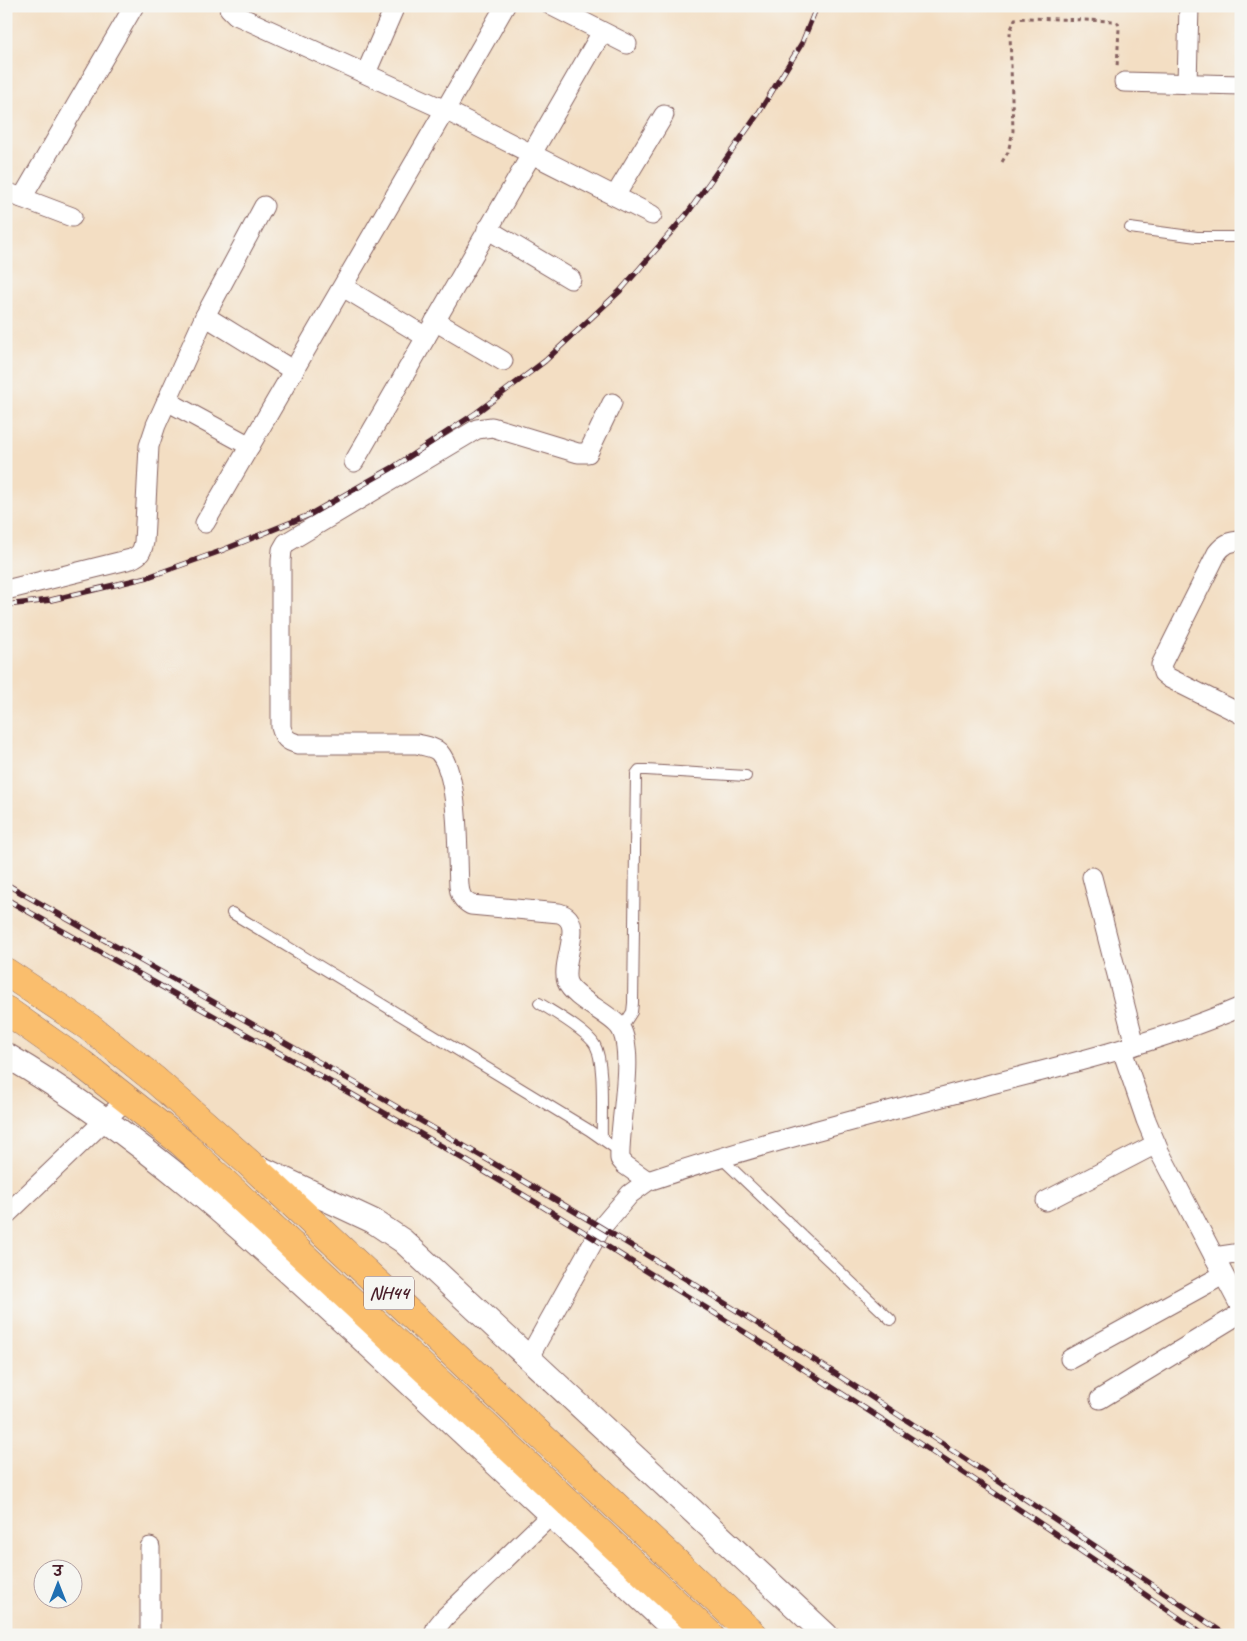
<svg xmlns="http://www.w3.org/2000/svg" width="1247" height="1641" viewBox="0 0 1247 1641" font-family="Caveat,'Playpen Sans Deva',sans-serif">
<rect width="100%" height="100%" fill="#f6f6f2"/>
<filter id="ink" filterUnits="userSpaceOnUse"><feTurbulence type="fractalNoise" baseFrequency=".02" numOctaves="2"/><feDisplacementMap in="SourceGraphic" scale="10" xChannelSelector="R" yChannelSelector="G"/><feConvolveMatrix kernelMatrix="1 2 1 2 8 2 1 2 1" color-interpolation-filters="sRGB"/></filter>
<filter id="wash" filterUnits="userSpaceOnUse"><feTurbulence type="fractalNoise" baseFrequency=".0096" numOctaves="4" result="noise"/><feDisplacementMap in="SourceGraphic" scale="20" xChannelSelector="R" yChannelSelector="G"/><feGaussianBlur stdDeviation="1.12" result="paint"/><feColorMatrix in="noise" values="0 0 0 0 0 0 0 0 0 0 0 0 0 0 0 0 0 1.4 0 .05"/><feComposite in="paint" operator="in"/></filter>
<g filter="url(#wash)">
<rect width="100%" height="100%" fill="#f3dec3"/>
</g>
<g filter="url(#ink)">
<g fill="none" stroke-linecap="round" stroke-linejoin="round">
<!-- service casing -->
<g stroke="#856260" stroke-width="12">
<g id="service">
<polyline points="1130,228 1197,237 1241,237"/>
<polyline points="232,913 589,1130 619,1151"/>
<path d="M539 1003C553 1012 587 1031 595 1045 605 1063 601 1116 602 1138"/>
<polyline points="621,1029 632,1012 633,1003 636,774 639,770 646,770 746,776"/>
<polyline points="721,1158 891,1320"/>
</g>
</g>
<!-- minor casing -->
<g stroke="#856260" stroke-width="21">
<g id="minor">
<polyline points="505,6 445,110 652,215"/>
<polyline points="552,6 627,44"/>
<polyline points="366,73 395,6"/>
<polyline points="1124,82 1241,85"/>
<polyline points="1187,84 1189,6"/>
<polyline points="6,192 72,217"/>
<polyline points="615,196 664,115"/>
<polyline points="22,198 134,6"/>
<polyline points="264,206 205,316 294,371"/>
<polyline points="487,229 571,279"/>
<polyline points="343,287 426,337"/>
<polyline points="435,321 503,361"/>
<polyline points="167,401 250,446"/>
<path d="M612 403 588 453H578L492 427 477 429 286 543 282 550 281 561V727C284 738 287 741 298 744H417C425 746 434 747 439 752 460 776 457 853 459 886 460 895 462 900 471 905L559 913C587 921 560 961 567 982 573 998 607 1012 619 1026 637 1049 618 1128 620 1159L625 1165 648 1181"/>
<polyline points="354,462 602,32"/>
<polyline points="205,523 445,110 236,15 229,8 229,6"/>
<path d="M1241 541C1230 541 1224 544 1217 553L1161 665 1163 673 1169 678 1241 714"/>
<path d="M6 590 131 559C140 555 142 552 144 542L149 446 156 425 205 316"/>
<polyline points="1092,877 1135,1045"/>
<polyline points="1122,1050 1146,1120 1159,1151 1241,1308"/>
<polyline points="1046,1201 1156,1144"/>
<polyline points="6,1215 126,1100"/>
<polyline points="1214,1257 1241,1253"/>
<path d="M529 1357 601 1228 630 1194 648 1181C762 1143 878 1114 995 1083 1078 1062 1161 1041 1241 1007"/>
<polyline points="1070,1359 1223,1275"/>
<polyline points="1100,1399 1241,1313"/>
<polyline points="150,1547 150,1635"/>
<polyline points="434,1635 436,1628 444,1618 551,1515"/>
</g>
</g>
<!-- tertiary casing -->
<g stroke="#856260" stroke-width="26">
<g id="tertiary">
<path d="M6 1055C144 1136 258 1243 375 1351 477 1446 578 1540 680 1635"/>
<polyline points="262,1169 373,1221 403,1241 826,1635"/>
</g>
</g>
<!-- trunk casing -->
<g stroke="#856260" stroke-width="29">
<g id="trunk">
<polyline points="6,972 89,1027 155,1080 249,1163 754,1635"/>
<polyline points="6,1010 81,1063 181,1142 710,1635"/>
</g>
</g>
<!-- path -->
<polyline stroke="#856260" stroke-width="3" stroke-dasharray="4 4" stroke-linecap="butt" points="1002,162 1008,152 1013,131 1010,32 1015,19 1028,18 1113,21 1118,23 1119,28 1117,68"/>
<!-- service -->
<use href="#service" stroke="#fff" stroke-width="10"/>
<!-- minor -->
<use href="#minor" stroke="#fff" stroke-width="19"/>
<!-- tertiary -->
<use href="#tertiary" stroke="#fff" stroke-width="24"/>
<!-- trunk -->
<use href="#trunk" stroke="#fabe6d" stroke-width="28"/>
<!-- rail casing -->
<g stroke="#4a1f2b" stroke-width="5.5">
<g id="rail">
<polyline points="6,605 51,600 148,577 218,552 309,515 392,468 476,413 545,361 620,291 687,214 758,114 802,43 817,6"/>
<path d="M6 884C269 1034 534 1181 788 1343 936 1438 1081 1536 1226 1635"/>
<path d="M6 899C142 976 278 1051 412 1129 492 1175 570 1223 648 1272 837 1388 1022 1509 1204 1635"/>
</g>
</g>
<!-- rail -->
<use href="#rail" stroke="#f6f6f2" stroke-width="4" stroke-dasharray="11" stroke-linecap="butt"/>
</g>
</g>
<g text-anchor="middle" dominant-baseline="central" stroke-width="4.5" stroke-linejoin="round" paint-order="stroke">
<!-- shield labels -->
<rect fill="#f6f6f2" stroke="#7e6067" stroke-width="1" x="364" y="1276.5" width="50" height="33" rx="4"/>
<g font-size="19" font-weight="bold" fill="#4a1f2b">
<text x="389" y="1293">NH44</text>
</g>
</g>
<!-- margin -->
<rect width="1247" height="1641" fill="none" stroke="#f6f6f2" stroke-width="25"/>
<!-- north arrow -->
<g transform="translate(58 1584)"><circle r="24" fill="#f6f6f2" stroke="#b1a0a2"/>
<path d="M0-4L9 19L0 12L-9 19Z" fill="#1f6fb2"/>
<text y="-8" font-size="14" font-weight="bold" text-anchor="middle" fill="#4a1f2b">उ</text>
</g>
</svg>
